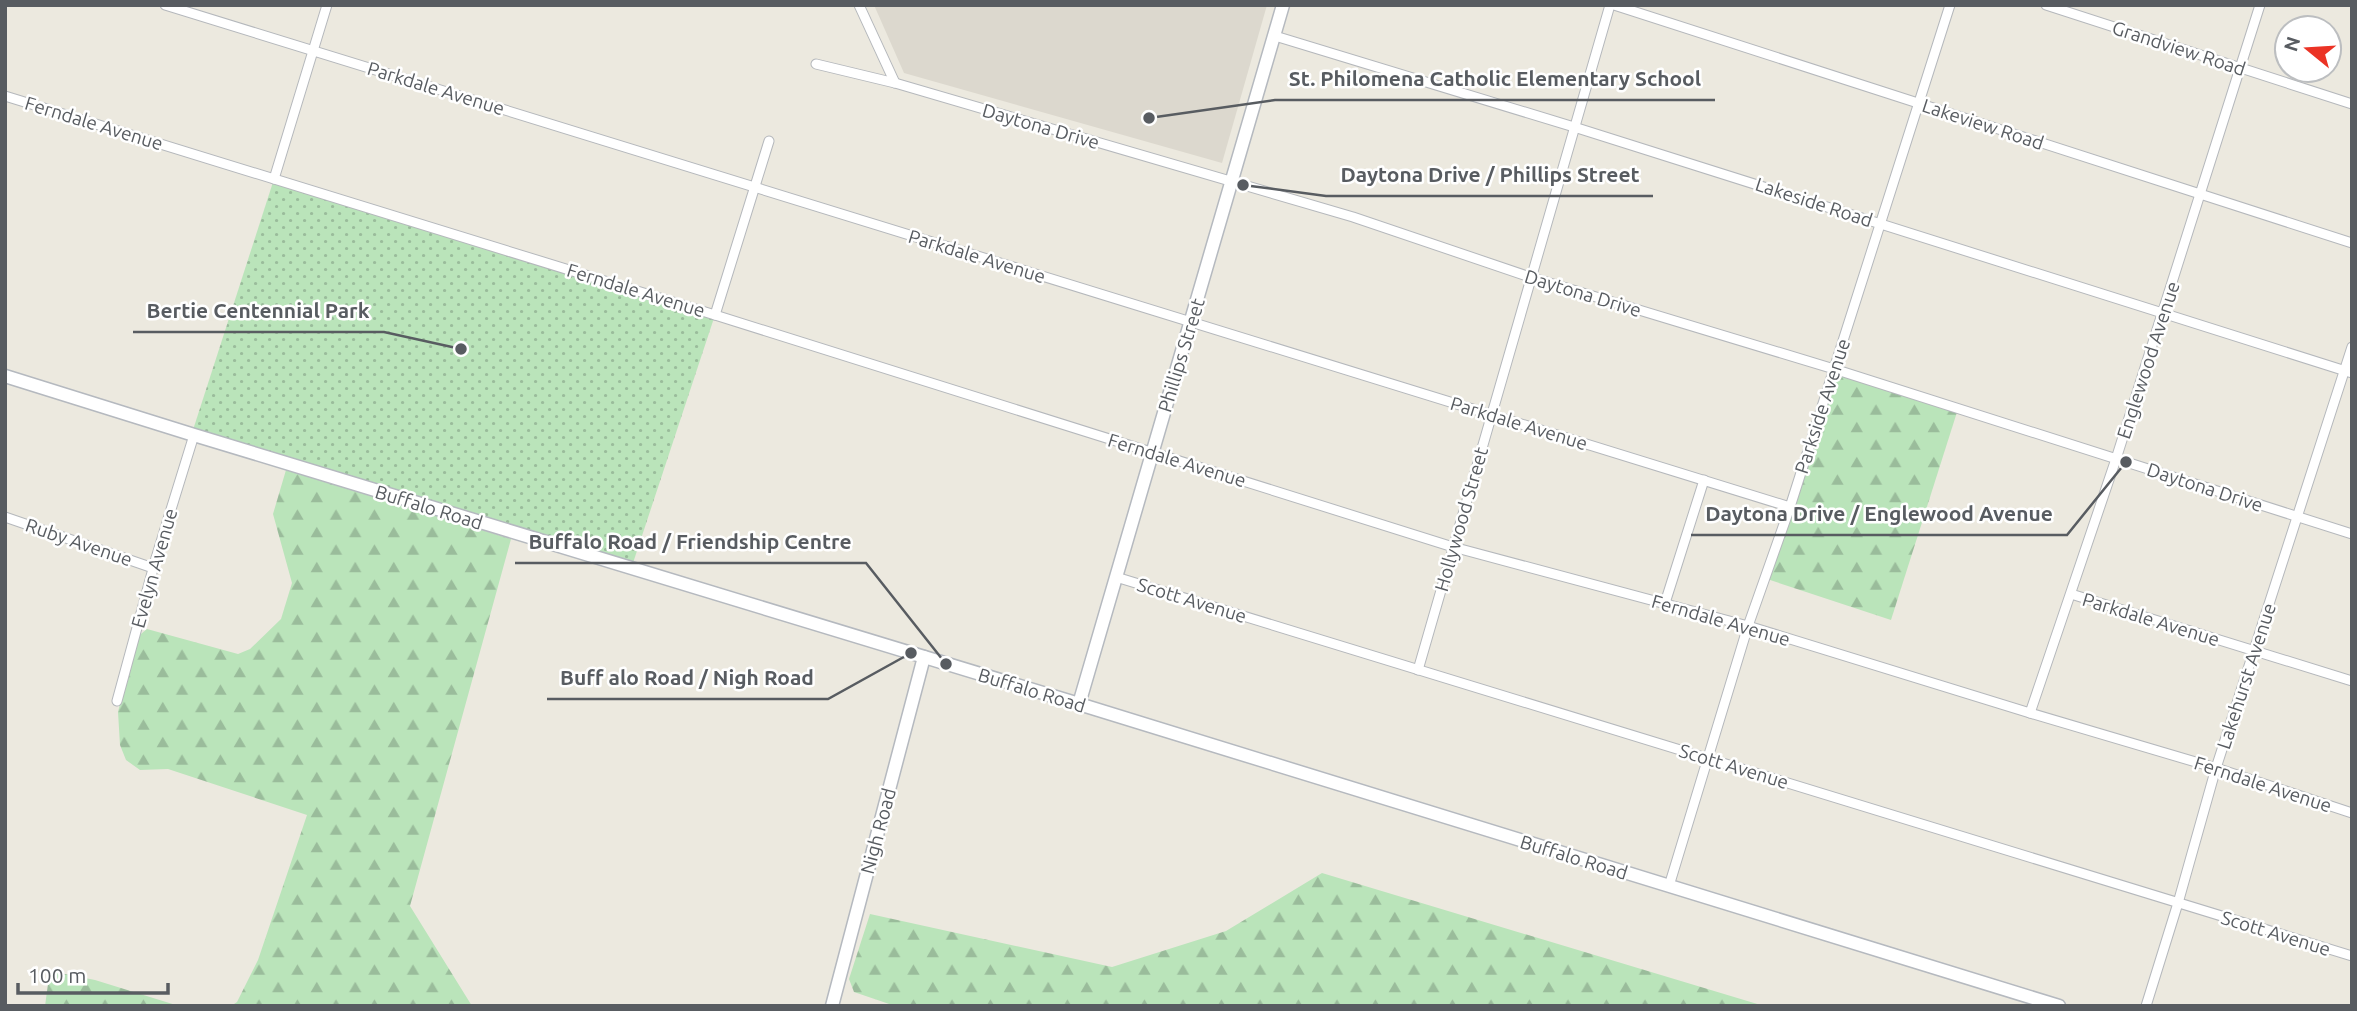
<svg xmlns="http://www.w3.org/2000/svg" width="2357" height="1011" viewBox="0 0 2357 1011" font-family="Ubuntu,sans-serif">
<defs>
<pattern id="forest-firs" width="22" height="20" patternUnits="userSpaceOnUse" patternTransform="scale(1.75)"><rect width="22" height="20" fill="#bae4ba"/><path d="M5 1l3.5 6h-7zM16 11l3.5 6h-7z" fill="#9abc9b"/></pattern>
<pattern id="park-dots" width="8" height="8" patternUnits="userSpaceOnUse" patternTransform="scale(1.75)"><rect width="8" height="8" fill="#bae4ba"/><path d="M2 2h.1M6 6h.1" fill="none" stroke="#9abc9b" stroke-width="1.8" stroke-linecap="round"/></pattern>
</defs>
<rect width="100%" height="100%" fill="#ece9df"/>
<!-- education -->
<polygon fill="#dcd8ce" points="874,5 1267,5 1222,163 904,73"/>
<!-- forest -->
<g fill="url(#forest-firs)">
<polygon points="1835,370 1958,409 1891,620 1764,578"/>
<polygon points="286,470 511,539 410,906 472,1006 231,1006 237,1002 258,960 307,815 168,769 140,770 126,760 120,745 118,712 136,638 147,629 238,654 250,649 281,619 292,583 273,514"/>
<polygon points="1322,873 1764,1006 895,1006 854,992 849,979 870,914 1112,967 1226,931"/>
<polygon points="55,972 95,980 179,1006 45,1006 48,984"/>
</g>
<!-- park -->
<polygon fill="url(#park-dots)" points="274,179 715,315 631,569 192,433"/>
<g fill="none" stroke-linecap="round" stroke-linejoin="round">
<!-- street casing -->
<g stroke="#b5b8bc" stroke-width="11">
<g id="street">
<polyline points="165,5 1790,507"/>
<polyline points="859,5 895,83"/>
<polyline points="1614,5 2352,243"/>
<polyline points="2046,5 2352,104"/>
<polyline points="1275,36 1574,127 2352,373"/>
<polyline points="816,64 895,83 1353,217 1530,277 1834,369 2352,534"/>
<polyline points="5,96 715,315 1453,547 1748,626 2030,713 2216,768 2352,813"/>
<polyline points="274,179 327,5"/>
<polyline points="715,315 769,141"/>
<polyline points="5,517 153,568"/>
<polyline points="1116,577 2352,956"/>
<polyline points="2071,594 2352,681"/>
<polyline points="1665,603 1704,480"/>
<polyline points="1418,670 1610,5"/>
<polyline points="117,701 156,558 194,435"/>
<polyline points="2030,713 2116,459 2260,5"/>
<polyline points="1669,886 1748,626 1790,507 1950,5"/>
<polyline points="2146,1006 2178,903 2216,768 2352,347"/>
</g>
</g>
<!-- secondary casing -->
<g stroke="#b5b9bf" stroke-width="15">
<g id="secondary">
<polyline points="5,376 194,435 1079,704 2059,1006"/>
<polyline points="1079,704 1283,5"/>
<polyline points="832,1006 924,657"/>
</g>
</g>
<!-- street -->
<use href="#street" stroke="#fff" stroke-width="9"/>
<!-- secondary -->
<use href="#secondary" stroke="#fff" stroke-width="12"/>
</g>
<g text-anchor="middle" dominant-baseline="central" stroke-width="5" stroke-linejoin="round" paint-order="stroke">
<!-- street labels -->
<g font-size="19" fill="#585c61" stroke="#fff">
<text transform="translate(2179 48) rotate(18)">Grandview Road</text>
<text transform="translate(436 88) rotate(17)">Parkdale Avenue</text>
<text transform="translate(94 123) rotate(17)">Ferndale Avenue</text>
<text transform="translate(1983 124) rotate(18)">Lakeview Road</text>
<text transform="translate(1041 126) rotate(16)">Daytona Drive</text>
<text transform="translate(1814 202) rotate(18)">Lakeside Road</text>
<text transform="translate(977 256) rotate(17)">Parkdale Avenue</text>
<text transform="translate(636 290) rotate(17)">Ferndale Avenue</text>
<text transform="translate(1583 293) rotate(17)">Daytona Drive</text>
<text transform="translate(1181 355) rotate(-73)">Phillips Street</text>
<text transform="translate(2148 360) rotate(-72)">Englewood Avenue</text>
<text transform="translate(1822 406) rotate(-72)">Parkside Avenue</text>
<text transform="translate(1519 423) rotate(17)">Parkdale Avenue</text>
<text transform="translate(1177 460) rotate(17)">Ferndale Avenue</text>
<text transform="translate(2205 487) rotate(18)">Daytona Drive</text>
<text transform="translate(429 507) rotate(17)">Buffalo Road</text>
<text transform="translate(1461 519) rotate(-74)">Hollywood Street</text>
<text transform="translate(79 542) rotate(19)">Ruby Avenue</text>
<text transform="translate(154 568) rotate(-74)">Evelyn Avenue</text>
<text transform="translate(1192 600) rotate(17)">Scott Avenue</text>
<text transform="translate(2151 619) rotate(17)">Parkdale Avenue</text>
<text transform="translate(1721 620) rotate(16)">Ferndale Avenue</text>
<text transform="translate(2246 676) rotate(-72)">Lakehurst Avenue</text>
<text transform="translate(1032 690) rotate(17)">Buffalo Road</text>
<text transform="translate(1734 766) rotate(17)">Scott Avenue</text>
<text transform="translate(2263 784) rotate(18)">Ferndale Avenue</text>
<text transform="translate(878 831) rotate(-75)">Nigh Road</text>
<text transform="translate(1574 857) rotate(17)">Buffalo Road</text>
<text transform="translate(2276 933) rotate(17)">Scott Avenue</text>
</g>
</g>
<!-- callouts -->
<path fill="none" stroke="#585c61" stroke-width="2.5" d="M1149 118L1275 100H1715M1243 185L1326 196H1653M461 349L384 332H133M2126 462L2067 535H1691M946 664L866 563H515M911 653L828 699H547"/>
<g fill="#585c61" stroke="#fff" stroke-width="2.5">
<circle cx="1149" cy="118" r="7"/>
<circle cx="1243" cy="185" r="7"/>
<circle cx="461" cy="349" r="7"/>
<circle cx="2126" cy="462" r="7"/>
<circle cx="946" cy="664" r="7"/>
<circle cx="911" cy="653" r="7"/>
</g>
<g font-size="21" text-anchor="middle" font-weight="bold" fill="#585c61" stroke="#fff" stroke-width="5" stroke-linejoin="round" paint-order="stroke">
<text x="1495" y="86">St. Philomena Catholic Elementary School</text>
<text x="1490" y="182">Daytona Drive / Phillips Street</text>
<text x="258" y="318">Bertie Centennial Park</text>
<text x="1879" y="521">Daytona Drive / Englewood Avenue</text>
<text x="690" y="549">Buffalo Road / Friendship Centre</text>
<text x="687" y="685">Buff alo Road / Nigh Road</text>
</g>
<!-- border -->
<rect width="2357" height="1011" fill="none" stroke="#585c61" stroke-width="14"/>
<!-- north arrow -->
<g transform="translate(2308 49) rotate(288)"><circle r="33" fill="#ffffff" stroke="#bcbec0" stroke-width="2"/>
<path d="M0-5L12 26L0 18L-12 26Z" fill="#eb3325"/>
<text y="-10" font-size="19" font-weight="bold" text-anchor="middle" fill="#585c61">N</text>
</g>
<!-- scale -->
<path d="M18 983v10h150v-10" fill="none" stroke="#585c61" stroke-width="3.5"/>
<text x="28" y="983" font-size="21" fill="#585c61" stroke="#ffffff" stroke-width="5" paint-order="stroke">100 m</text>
</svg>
